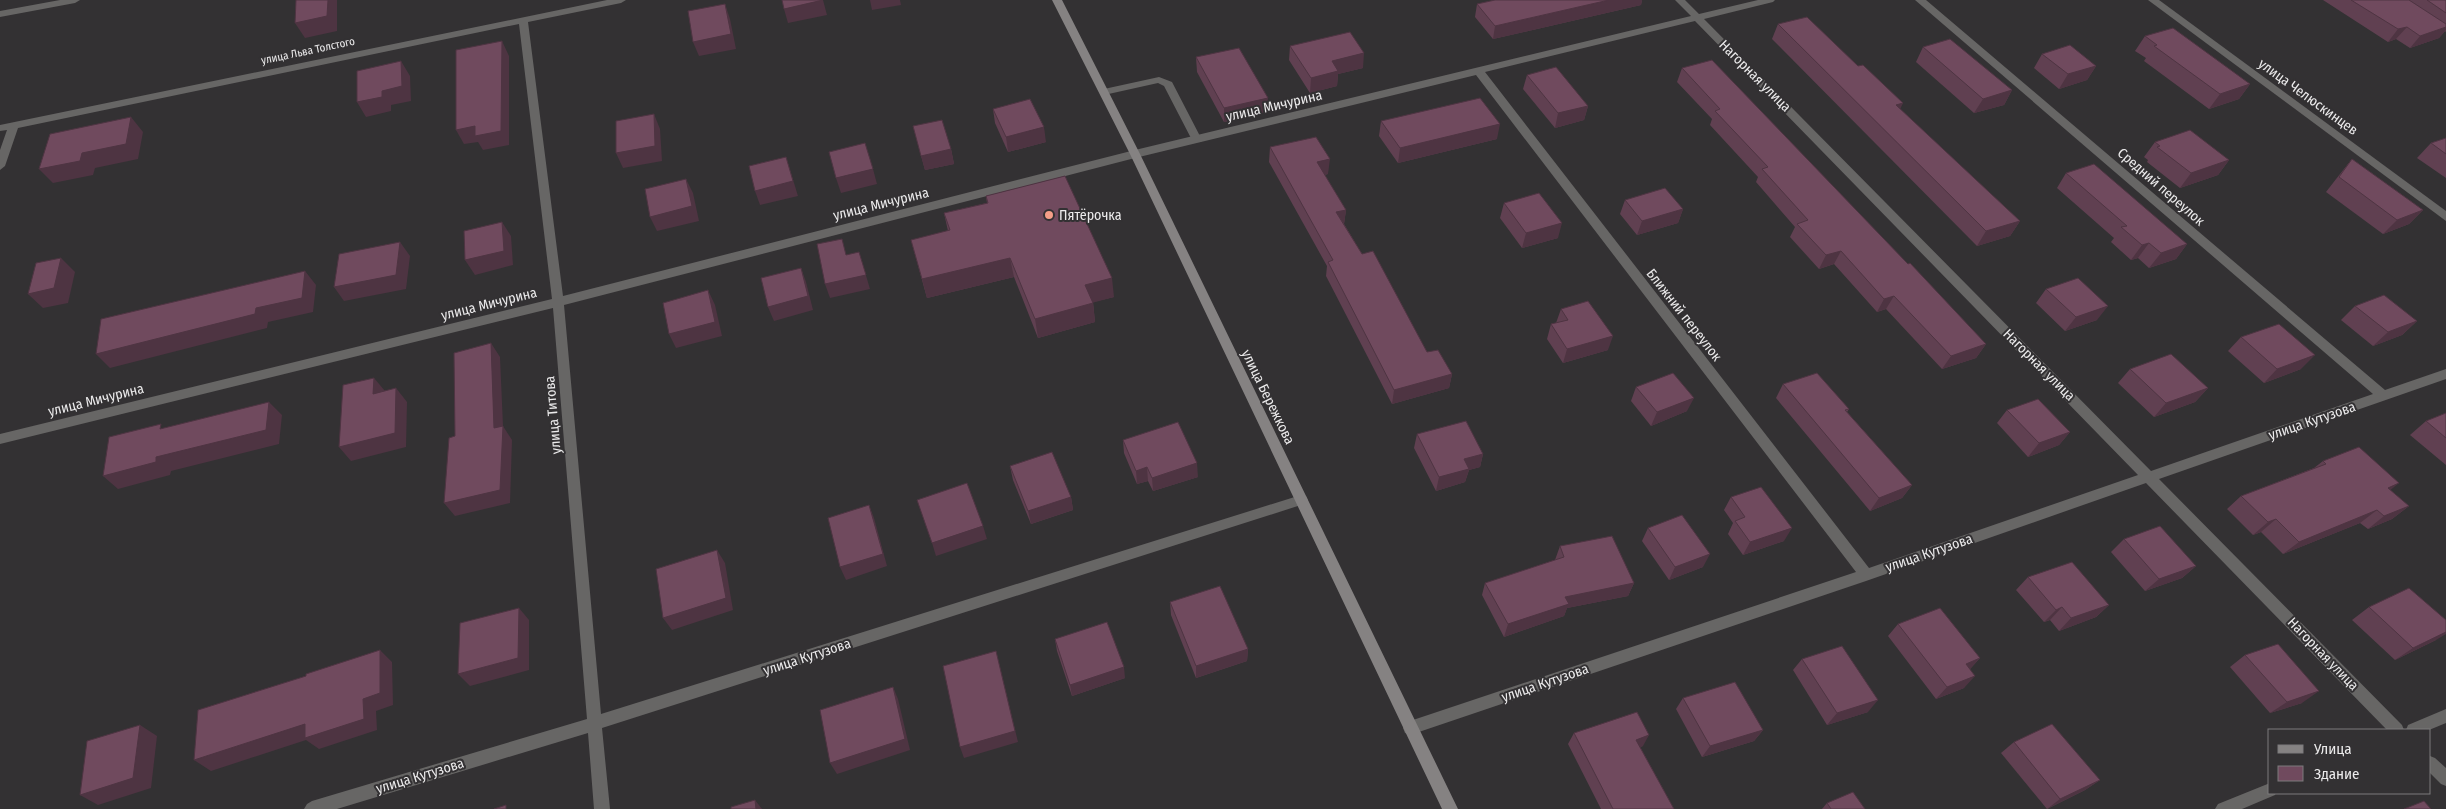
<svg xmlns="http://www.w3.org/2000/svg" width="2446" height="809" viewBox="0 0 2446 809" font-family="'Fira Sans Condensed',sans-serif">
<rect width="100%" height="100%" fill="#333133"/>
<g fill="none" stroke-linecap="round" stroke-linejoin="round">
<!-- lane -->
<g fill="#676665" fill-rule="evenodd">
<polygon points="60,0 80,0 75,3 0,17 0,11"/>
<polygon points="1159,77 1172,82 1202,140 1201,142 1193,142 1164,86 1158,83 1104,95 1099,92 1104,89"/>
</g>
<!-- street -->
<g fill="#676665" fill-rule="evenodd">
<path d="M607 0H626L621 3 528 22 563 296 1135 150 1691 16 1675 0H1685L1699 14 1758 0H1775L1773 2 1704 19 2151 471 2373 394 1915 0H1926L2385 390 2446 369V379L2159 479 2402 725 2404 730H2387L2146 483 1866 581 1410 735 1405 733 1403 728 1405 723 1410 721 1856 572 1476 75 1135 158 564 305 601 714 1301 495 1306 496 1308 500 1306 504 1301 505 602 728 610 809H594L588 733 337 809H304L307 804 312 801 587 719 553 308 0 444V434L552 299 519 24 18 128 5 166 0 170V150L7 130 0 131V125ZM1695 21 2138 475 1869 568 1485 72Z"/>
<polygon points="2148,0 2159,0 2446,211 2446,221"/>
<polygon points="2446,709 2446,723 2429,730 2406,730 2408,725"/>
<polygon points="2430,756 2435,758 2446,768 2446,786 2441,784 2430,773"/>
<polygon points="2270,783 2270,793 2276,793 2275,795 2242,809 2215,809 2218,804"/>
</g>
<!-- secondary -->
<polygon fill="#858282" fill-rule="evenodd" points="1052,0 1062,0 1140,154 1458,809 1442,809 1130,154"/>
</g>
<!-- wall -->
<g fill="#604051">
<polygon points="1495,0 1642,0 1641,5 1493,39 1475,17 1477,4"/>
<polygon points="2323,0 2446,0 2446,32 2445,31 2439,38 2410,48 2396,39 2388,42"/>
<polygon points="1778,24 1900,109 2020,221 2010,236 1977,246 1772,39"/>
<polygon points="2145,36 2250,84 2239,99 2209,109 2144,61 2146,58 2135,51"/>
<polygon points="1290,46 1363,68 1338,74 1337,86 1310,93 1289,60"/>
<polygon points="1923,47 2012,90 2004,105 1974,113 1916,62"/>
<polygon points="2042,54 2096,66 2087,80 2059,89 2034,68"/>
<polygon points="1196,57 1267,112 1224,122 1197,72"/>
<polygon points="1682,68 1908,264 1986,344 1976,358 1942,369 1886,309 1877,312 1834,264 1819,269 1790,237 1795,227 1756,182 1758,177 1710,125 1712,119 1677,82"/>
<polygon points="1527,75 1588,106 1584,120 1555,128 1523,89"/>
<polygon points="993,109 1046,142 1008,152 995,123"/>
<polygon points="1381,121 1497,139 1398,163 1379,136"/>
<polygon points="913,126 951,149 954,164 925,170"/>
<polygon points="2446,138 2446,178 2417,158 2431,143"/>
<polygon points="2155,142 2229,160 2218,175 2180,188 2147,162 2148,160 2144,157"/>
<polygon points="1270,147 1328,174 1324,175 1346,210 1344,224 1362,254 1427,352 1452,374 1449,388 1392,404 1326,276 1327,266 1269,162"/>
<polygon points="2352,159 2423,210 2409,224 2383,234 2326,192 2340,174"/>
<polygon points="2066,173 2187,244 2176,259 2149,268 2138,258 2131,260 2111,242 2114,238 2057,188"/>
<polygon points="986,196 1114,297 1093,302 1095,322 1038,338 1014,277 927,298 911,240 948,231 944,213 987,203"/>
<polygon points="1625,200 1683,209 1678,223 1637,235 1620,214"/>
<polygon points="1504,203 1558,238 1522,248 1500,218"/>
<polygon points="2046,289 2097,320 2065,331 2036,303"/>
<polygon points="2355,306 2417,321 2402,335 2373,346 2341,320"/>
<polygon points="1561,309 1608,350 1563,363 1547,339 1551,324 1556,323"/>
<polygon points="2241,337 2301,369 2264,383 2228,351"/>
<polygon points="2130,369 2208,388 2195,402 2154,417 2118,383"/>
<polygon points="1783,384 1849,409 1847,412 1912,485 1902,498 1870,511 1776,398"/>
<polygon points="1636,387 1687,411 1651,426 1631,401"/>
<polygon points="2007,410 2070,432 2059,445 2028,457 1997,423"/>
<polygon points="2446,413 2446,465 2410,435 2426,421"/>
<polygon points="1417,434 1483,454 1480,467 1469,470 1465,482 1436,491 1414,448"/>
<polygon points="1123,440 1198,477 1153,491 1148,481 1137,484 1124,453"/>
<polygon points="2323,461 2390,490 2409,506 2392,519 2368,529 2360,523 2283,554 2261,532 2253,535 2227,509 2241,496 2314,468"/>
<polygon points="1010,466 1071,497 1073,510 1031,524 1013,480"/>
<polygon points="1731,497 1784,541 1743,555 1728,534 1733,523 1724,510"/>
<polygon points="1648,528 1703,567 1669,580 1642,541"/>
<polygon points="2124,539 2196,566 2182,578 2145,591 2111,552"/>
<polygon points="1560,546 1634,583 1628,596 1567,608 1564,616 1504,637 1482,595 1485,583 1555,560"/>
<polygon points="2028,577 2109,605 2096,617 2059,631 2050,620 2044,622 2016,590"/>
<polygon points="1170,602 1248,649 1247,661 1196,678 1171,615"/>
<polygon points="2369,607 2436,640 2395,660 2352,620"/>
<polygon points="1898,624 1980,658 1970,669 1964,688 1936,699 1888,636"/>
<polygon points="1055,639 1125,678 1072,696 1057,651"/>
<polygon points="2245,655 2302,703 2270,713 2230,667"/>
<polygon points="1802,659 1868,712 1827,725 1793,670"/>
<polygon points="1683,698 1763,730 1754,741 1702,757 1676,709"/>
<polygon points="1574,733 1643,746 1640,747 1674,809 1601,809 1568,744"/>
<polygon points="2014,742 2100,780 2085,790 2047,809 2001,753"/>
<polygon points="1827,803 1865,809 1822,809"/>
</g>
<!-- shaded-wall -->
<g fill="#4e3442">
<polygon points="328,0 337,0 337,31 305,38 295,23"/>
<polygon points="823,0 827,15 788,23 784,9"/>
<polygon points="870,0 900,0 901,5 872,10"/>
<polygon points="1609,0 1642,0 1641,5 1493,39 1495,26"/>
<polygon points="725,4 730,19 736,49 699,56 693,42"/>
<polygon points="2407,27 2396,39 2388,42 2398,29"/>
<polygon points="2446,27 2446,30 2439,38 2410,48 2420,36"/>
<polygon points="502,41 509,56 509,145 483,150 478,142 464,144 456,130"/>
<polygon points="1364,53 1363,68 1338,74 1337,86 1310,93 1311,78 1332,61"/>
<polygon points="401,61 410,76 411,101 391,105 391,111 366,117 357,102 382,91"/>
<polygon points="2096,66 2087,80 2059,89 2068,74"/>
<polygon points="2250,84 2239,99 2209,109 2220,94"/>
<polygon points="2012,90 2004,105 1974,113 1983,99"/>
<polygon points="1268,98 1267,112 1224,122 1224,108"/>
<polygon points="1903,103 1896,118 1896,105"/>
<polygon points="1588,106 1584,120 1555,128 1558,113"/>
<polygon points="654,114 660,129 662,161 623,168 616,153"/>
<polygon points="131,117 143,132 138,159 95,168 93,175 53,183 39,169 82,153"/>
<polygon points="1500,124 1497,139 1398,163 1400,148"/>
<polygon points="1044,127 1046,142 1008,152 1006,137"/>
<polygon points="951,149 954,164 925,170 921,156"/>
<polygon points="786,157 798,196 760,205 755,191"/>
<polygon points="1330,159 1328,174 1316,177 1317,162"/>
<polygon points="2229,160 2218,175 2180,188 2191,173"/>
<polygon points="873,169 877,184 841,193 836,178"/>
<polygon points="686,179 693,193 699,221 657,231 650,217"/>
<polygon points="1683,209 1678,223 1637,235 1642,221"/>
<polygon points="1346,210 1344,224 1336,212"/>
<polygon points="2423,210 2409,224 2383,234 2397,220"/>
<polygon points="2020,221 2010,236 1977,246 1986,231"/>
<polygon points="502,222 511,236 513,265 475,275 465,260"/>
<polygon points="1562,223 1558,238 1522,248 1526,233"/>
<polygon points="400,242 410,256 406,289 344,301 334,287"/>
<polygon points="2149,243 2138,258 2131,260 2142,245"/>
<polygon points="2187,244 2176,259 2149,268 2161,253"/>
<polygon points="1841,251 1834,264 1819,269 1826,255"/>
<polygon points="859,252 870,289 830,298 825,284"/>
<polygon points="61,258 75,272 68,303 43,308 28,294"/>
<polygon points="1010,258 1014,277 927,298 922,279"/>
<polygon points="801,268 806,282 813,310 774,321 768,307"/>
<polygon points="305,271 316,285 313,312 268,322 267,328 110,368 96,354 256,308"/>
<polygon points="1112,278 1114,297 1088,304 1085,285"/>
<polygon points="708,290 715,305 722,336 676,348 669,334"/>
<polygon points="1894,296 1886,309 1877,312 1884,299"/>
<polygon points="1093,303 1095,322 1038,338 1035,319"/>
<polygon points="2108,306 2097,320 2065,331 2076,317"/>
<polygon points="2417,321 2402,335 2373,346 2388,332"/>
<polygon points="1613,336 1608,350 1563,363 1567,349"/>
<polygon points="491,343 500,357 503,426 512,440 510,503 455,516 444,503 494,428"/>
<polygon points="1986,344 1976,358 1942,369 1951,356"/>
<polygon points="2315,355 2301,369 2264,383 2277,369"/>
<polygon points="1452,374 1449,388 1392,404 1394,390"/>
<polygon points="374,378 385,391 373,394"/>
<polygon points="396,388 407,402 406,447 351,461 339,447"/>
<polygon points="2208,388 2195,402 2154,417 2166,403"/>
<polygon points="1694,398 1687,411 1651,426 1657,412"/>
<polygon points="269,402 282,415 279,444 171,471 170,475 118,489 103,476 156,457"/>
<polygon points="2070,432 2059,445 2028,457 2039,443"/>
<polygon points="1483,454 1480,467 1469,470 1465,482 1436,491 1439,477 1464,459"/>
<polygon points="1197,463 1198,477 1153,491 1152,478"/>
<polygon points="1147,467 1148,481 1137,484 1136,471"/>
<polygon points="2399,483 2383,496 2388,488"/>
<polygon points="1912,485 1902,498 1870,511 1879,498"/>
<polygon points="1071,497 1073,510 1031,524 1028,511"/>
<polygon points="869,505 874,518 887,566 846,580 840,567"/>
<polygon points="2409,506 2392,519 2368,529 2384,516"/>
<polygon points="2377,510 2360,523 2283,554 2299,542"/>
<polygon points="2276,519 2261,532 2253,535 2268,522"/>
<polygon points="983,526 987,539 936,556 932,543"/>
<polygon points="1792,528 1784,541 1743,555 1750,542"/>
<polygon points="717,550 725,563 733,610 672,630 663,618"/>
<polygon points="1710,554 1703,567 1669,580 1675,567"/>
<polygon points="2196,566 2182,578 2145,591 2159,579"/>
<polygon points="1634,583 1628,596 1567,608 1564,616 1504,637 1508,624 1565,597"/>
<polygon points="2109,605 2096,617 2059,631 2071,618"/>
<polygon points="2062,607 2050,620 2044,622 2056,610"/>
<polygon points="519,608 529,620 529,670 470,686 458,674"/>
<polygon points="2446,632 2446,634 2436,640 2395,660 2413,648"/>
<polygon points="1248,649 1247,661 1196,678 1196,666"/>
<polygon points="380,650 392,662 393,705 376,711 377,730 319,749 306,740 211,771 194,760 363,699"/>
<polygon points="996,651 1018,742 964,758 960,747"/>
<polygon points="1980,658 1969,670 1966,664"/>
<polygon points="1124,667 1125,678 1072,696 1070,685"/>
<polygon points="1975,676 1964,688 1936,699 1947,687"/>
<polygon points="893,687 898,699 910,750 837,774 830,763"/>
<polygon points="2319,691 2302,703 2270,713 2287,702"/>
<polygon points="1878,700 1868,712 1827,725 1837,713"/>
<polygon points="140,725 157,736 151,788 98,805 80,795"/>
<polygon points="1763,730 1754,741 1702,757 1710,746"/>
<polygon points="1649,735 1643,746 1630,751 1636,740"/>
<polygon points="2100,780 2085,790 2047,809 2060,799"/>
<polygon points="755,800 762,809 756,809"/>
</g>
<!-- building -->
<g fill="#704a5e" stroke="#4e3442">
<polygon points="296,0 328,0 327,16 295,23"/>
<polygon points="782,0 823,0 784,9"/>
<polygon points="1495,0 1609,0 1495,26 1477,4"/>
<polygon points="2351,0 2409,0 2446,24 2446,27 2420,36 2407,27 2398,29"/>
<polygon points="2427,0 2446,0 2446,13"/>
<polygon points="725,4 731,34 693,42 688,11"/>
<polygon points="1807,17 1858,66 1863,65 1903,103 1896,105 2020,221 1986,231 1778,24"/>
<polygon points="2173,28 2250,84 2220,94 2154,46 2157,45 2145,36"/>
<polygon points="1350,32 1364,53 1332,61 1338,71 1311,78 1290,46"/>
<polygon points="1950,39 2012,90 1983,99 1923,47"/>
<polygon points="502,41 501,131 475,136 475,126 456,130 456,50"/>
<polygon points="2070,45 2096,66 2068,74 2042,54"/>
<polygon points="1239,48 1268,98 1224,108 1196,57"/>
<polygon points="1712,60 1908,264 1910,263 1986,344 1951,356 1894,296 1884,299 1841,251 1826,255 1797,224 1808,220 1762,169 1768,167 1715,111 1720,109 1682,68"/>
<polygon points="401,61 402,86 382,91 382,97 357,102 357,71"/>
<polygon points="1556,67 1588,106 1558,113 1527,75"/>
<polygon points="1480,98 1500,124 1400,148 1381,121"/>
<polygon points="1030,99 1044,127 1006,137 993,109"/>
<polygon points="654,114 655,146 616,153 616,121"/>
<polygon points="131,117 126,144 82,153 80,161 39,169 50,134"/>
<polygon points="942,120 951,149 921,156 913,126"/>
<polygon points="2190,130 2229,160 2191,173 2157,147 2160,146 2155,142"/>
<polygon points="1316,137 1330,159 1317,162 1346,210 1336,212 1362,254 1373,251 1427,352 1438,350 1452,374 1394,390 1328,262 1333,260 1270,147"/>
<polygon points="2446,138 2446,154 2431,143"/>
<polygon points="865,143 873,169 836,178 829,152"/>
<polygon points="786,157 793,181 755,191 749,166"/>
<polygon points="2352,159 2423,210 2397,220 2339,177"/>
<polygon points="2094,164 2187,244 2161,253 2149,243 2142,245 2121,227 2127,226 2066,173"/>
<polygon points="1065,176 1112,278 1085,285 1093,303 1035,319 1010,258 922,279 911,240 950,230 944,213 988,203 986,196"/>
<polygon points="686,179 692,206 650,217 645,189"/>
<polygon points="1665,188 1683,209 1642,221 1625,200"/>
<polygon points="1539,193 1562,223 1526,233 1504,203"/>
<polygon points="502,222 504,251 465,260 464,231"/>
<polygon points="842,239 846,255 859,252 866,275 825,284 817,244"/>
<polygon points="400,242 396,275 334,287 339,254"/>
<polygon points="61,258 54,288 28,294 36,263"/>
<polygon points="801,268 808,296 768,307 761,278"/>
<polygon points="305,271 302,298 256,308 255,314 96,354 101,319"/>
<polygon points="2078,278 2108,306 2076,317 2046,289"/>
<polygon points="708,290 715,322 669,334 663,303"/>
<polygon points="2384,295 2417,321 2388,332 2355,306"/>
<polygon points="1588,301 1613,336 1567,349 1551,324 1568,320 1561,309"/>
<polygon points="2279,324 2315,355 2277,369 2241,337"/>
<polygon points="491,343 494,428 503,426 500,490 444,503 449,438 455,436 454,353"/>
<polygon points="2171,354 2208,388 2166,403 2130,369"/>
<polygon points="1673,373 1694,398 1657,412 1636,387"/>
<polygon points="1817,373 1849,409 1845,410 1912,485 1879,498 1783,384"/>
<polygon points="374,378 373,394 396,388 395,433 339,447 343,385"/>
<polygon points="2038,399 2070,432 2039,443 2007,410"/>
<polygon points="269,402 266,430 156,457 156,462 103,476 109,437 161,424 160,429"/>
<polygon points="2446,413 2446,438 2426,421"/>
<polygon points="1466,421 1483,454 1464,459 1469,469 1439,477 1417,434"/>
<polygon points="1178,422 1197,463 1152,478 1147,467 1136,471 1123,440"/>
<polygon points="2359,447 2399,483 2388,488 2409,506 2384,516 2377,510 2299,542 2276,519 2268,522 2241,496 2326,464 2323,461"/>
<polygon points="1052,452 1071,497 1028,511 1010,466"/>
<polygon points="967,483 983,526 932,543 917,500"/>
<polygon points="1761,487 1792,528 1750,542 1735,521 1745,517 1731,497"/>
<polygon points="869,505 883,554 840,567 828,518"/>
<polygon points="1682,515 1710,554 1675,567 1648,528"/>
<polygon points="2160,526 2196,566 2159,579 2124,539"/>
<polygon points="1612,536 1634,583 1565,597 1569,604 1508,624 1485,583 1564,557 1560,546"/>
<polygon points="717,550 726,598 663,618 656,569"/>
<polygon points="2072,562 2109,605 2071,618 2062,607 2056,610 2028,577"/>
<polygon points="1220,586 1248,649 1196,666 1170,602"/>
<polygon points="2409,588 2446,620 2446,632 2413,648 2369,607"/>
<polygon points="519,608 518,658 458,674 460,623"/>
<polygon points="1940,608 1980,658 1966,664 1975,676 1947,687 1898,624"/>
<polygon points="1107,622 1124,667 1070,685 1055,639"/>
<polygon points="2278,644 2319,691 2287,702 2245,655"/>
<polygon points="1842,646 1878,700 1837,713 1802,659"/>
<polygon points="380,650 380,693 363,699 364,719 305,738 305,724 194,760 198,710 306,676 306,674"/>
<polygon points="996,651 1015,731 960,747 943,666"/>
<polygon points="1735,682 1763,730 1710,746 1683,698"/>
<polygon points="893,687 905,739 830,763 820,710"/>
<polygon points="1637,712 1649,735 1636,740 1674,809 1613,809 1574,733"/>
<polygon points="2052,724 2100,780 2060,799 2014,742"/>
<polygon points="140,725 133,778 80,795 87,741"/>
<polygon points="1853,792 1865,809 1831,809 1827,803"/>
<polygon points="755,800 756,809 731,809 731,807"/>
<polygon points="2424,801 2431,809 2404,809"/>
<polygon points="506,805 506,809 494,809"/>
</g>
<!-- markers -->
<circle fill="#f49e88" stroke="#333133" stroke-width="2" cx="1049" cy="215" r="5"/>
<g text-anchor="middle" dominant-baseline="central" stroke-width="4" stroke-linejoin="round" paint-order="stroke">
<!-- far-street labels -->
<g font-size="11" fill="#ecebec" stroke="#333133">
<text transform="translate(308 51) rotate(-12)">улица Льва Толстого</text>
</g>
<!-- street labels -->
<g font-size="14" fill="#ecebec" stroke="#333133">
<text transform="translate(1755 76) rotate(45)">Нагорная улица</text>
<text transform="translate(2308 97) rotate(36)">улица Челюскинцев</text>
<text transform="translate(1274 106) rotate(-13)">улица Мичурина</text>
<text transform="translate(2161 187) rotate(41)">Средний переулок</text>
<text transform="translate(881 204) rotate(-14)">улица Мичурина</text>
<text transform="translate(489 304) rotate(-14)">улица Мичурина</text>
<text transform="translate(1684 315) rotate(52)">Ближний переулок</text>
<text transform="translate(2039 365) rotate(45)">Нагорная улица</text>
<text transform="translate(1268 397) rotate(64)">улица Бережкова</text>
<text transform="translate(96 400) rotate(-14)">улица Мичурина</text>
<text transform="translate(553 415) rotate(-95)">улица Титова</text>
<text transform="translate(2312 421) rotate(-19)">улица Кутузова</text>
<text transform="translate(1929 553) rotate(-19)">улица Кутузова</text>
<text transform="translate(2323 654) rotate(46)">Нагорная улица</text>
<text transform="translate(807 657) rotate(-18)">улица Кутузова</text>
<text transform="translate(1545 683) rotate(-19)">улица Кутузова</text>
<text transform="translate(420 776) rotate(-17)">улица Кутузова</text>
</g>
<!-- poi labels -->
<g font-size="14" fill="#ecebec" stroke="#333133" text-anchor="start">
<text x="1059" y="215">Пятёрочка</text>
</g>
</g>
<!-- legend -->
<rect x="2268" y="729" width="162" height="65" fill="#333133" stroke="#7d7b7d"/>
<rect x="2278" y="745" width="25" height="8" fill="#858282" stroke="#7d7b7d"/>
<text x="2314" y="754" font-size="15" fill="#ecebec">Улица</text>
<rect x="2278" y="766" width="25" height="15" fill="#704a5e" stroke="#7d7b7d"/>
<text x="2314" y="779" font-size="15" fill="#ecebec">Здание</text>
</svg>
